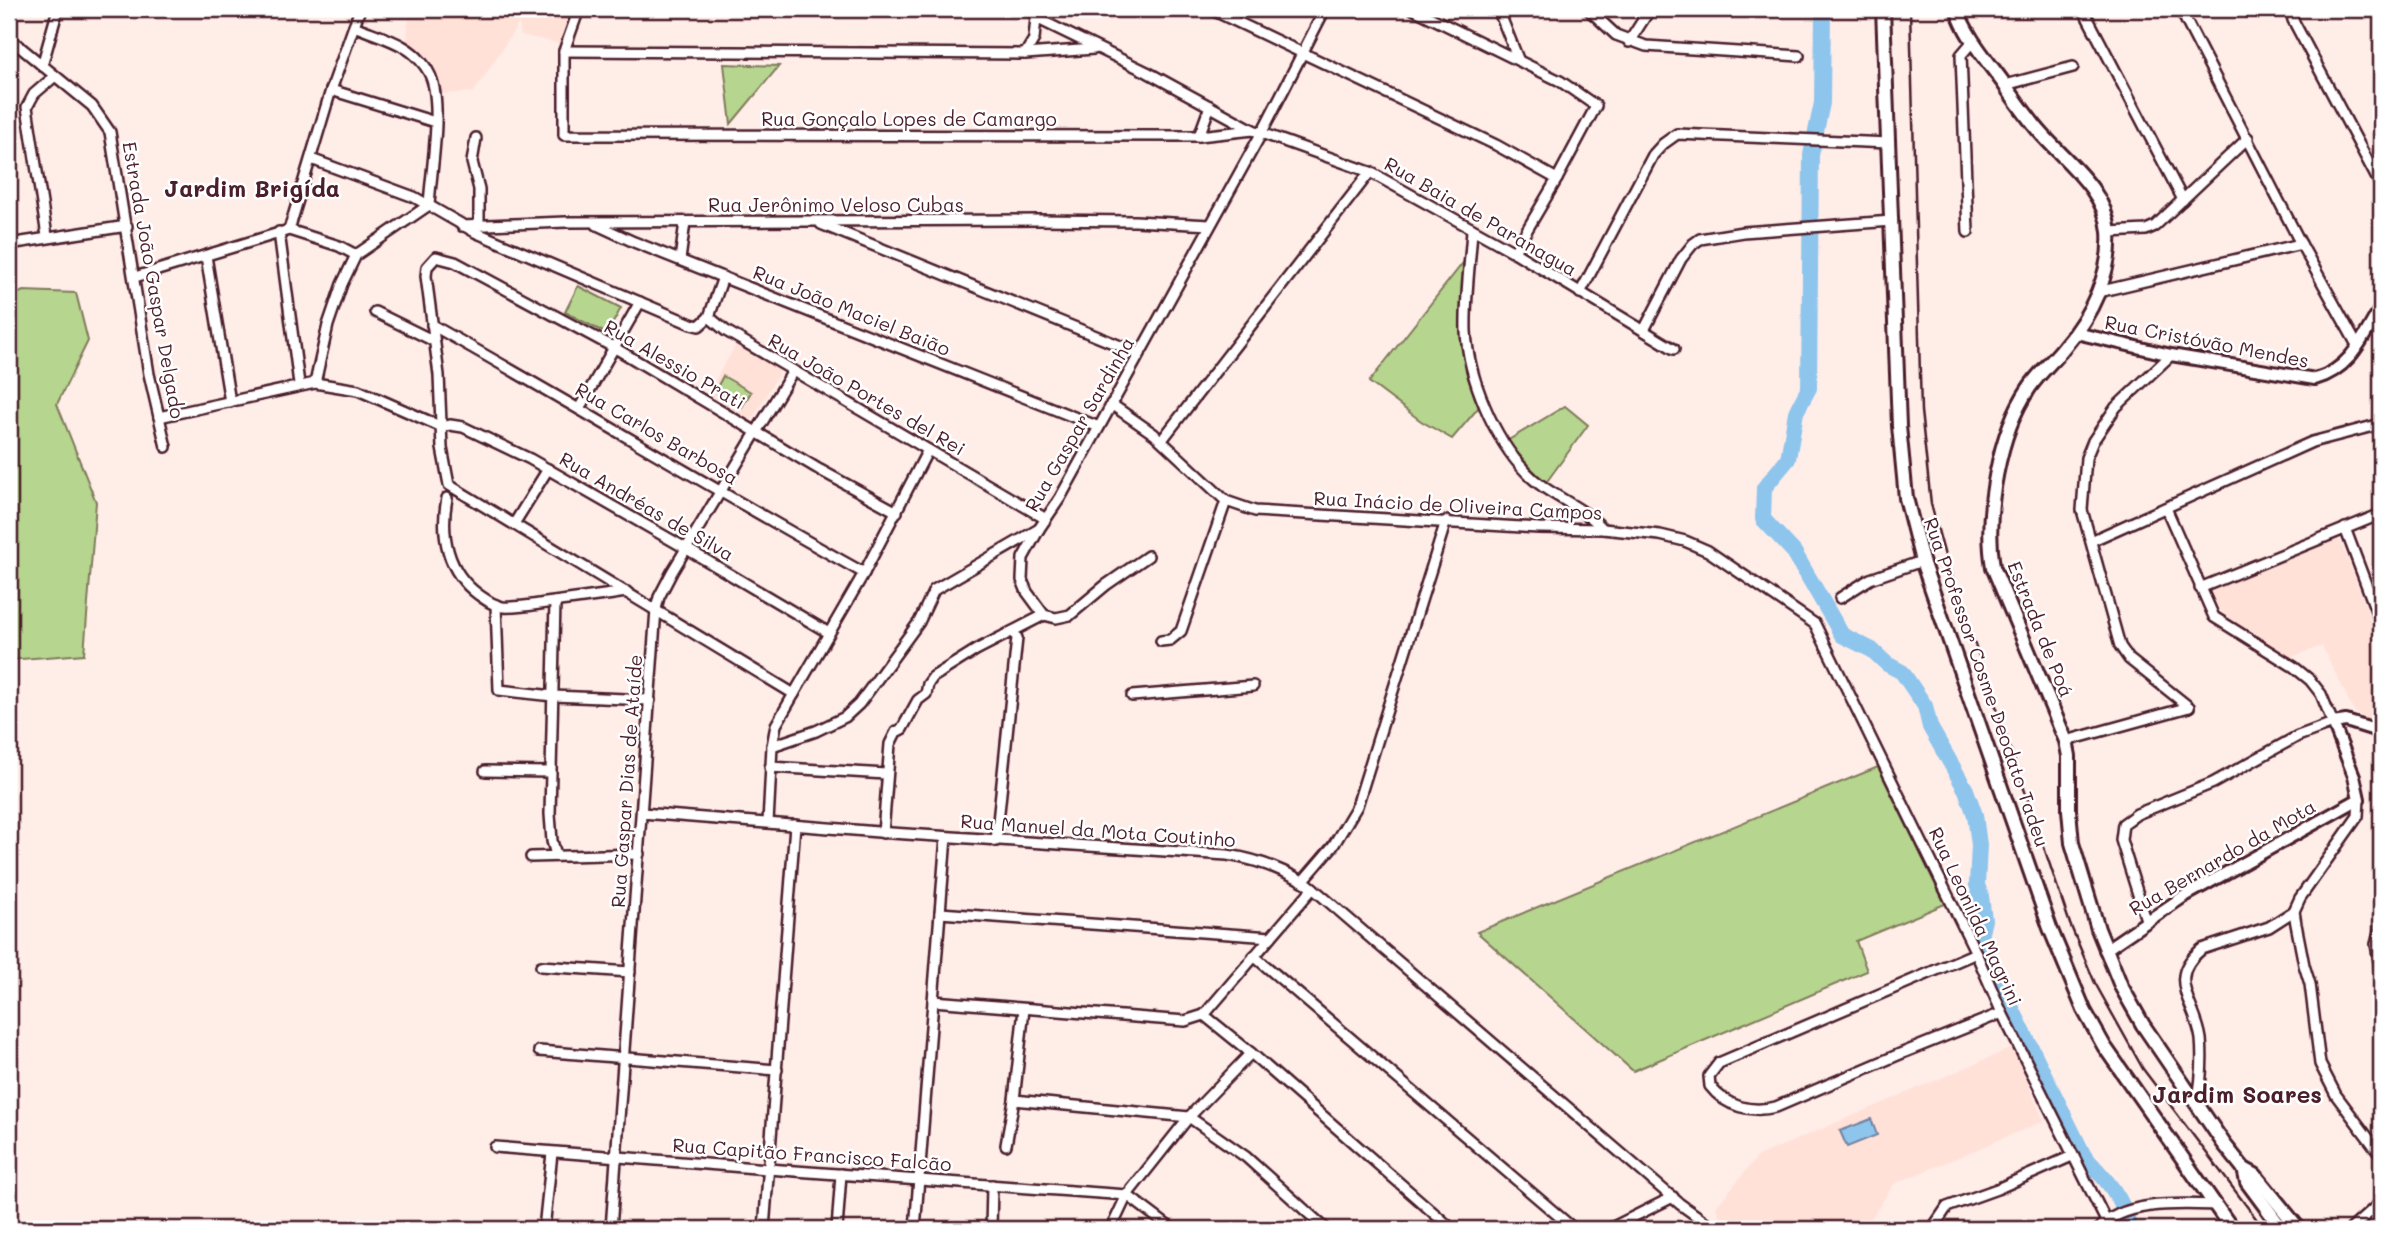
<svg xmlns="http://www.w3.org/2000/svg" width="2390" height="1238" viewBox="0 0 2390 1238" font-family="Mali,sans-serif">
<rect width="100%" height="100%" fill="#ffede8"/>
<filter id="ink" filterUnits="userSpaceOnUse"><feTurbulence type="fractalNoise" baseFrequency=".0143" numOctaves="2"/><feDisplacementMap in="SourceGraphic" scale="14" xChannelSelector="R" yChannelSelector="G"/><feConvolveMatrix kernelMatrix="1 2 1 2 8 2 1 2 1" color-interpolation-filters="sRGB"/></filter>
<g filter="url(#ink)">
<!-- built -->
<g fill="#ffe1d8">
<polygon points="409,9 518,9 519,11 519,9 575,9 562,44 521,35 519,23 474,92 442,94 434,75 407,42"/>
<polygon points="737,343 781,369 752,420 707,394"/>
<polygon points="2332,538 2337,538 2341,542 2381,646 2381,723 2365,719 2354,711 2322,646 2289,658 2223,613 2210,596 2214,589"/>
<polygon points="2012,1048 2044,1121 1894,1184 1864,1229 1743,1229 1719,1215 1716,1207 1758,1156"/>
</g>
<!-- green -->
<g fill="#b6d58e" stroke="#807a5c" stroke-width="2">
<polygon points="724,64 779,66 731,124"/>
<polygon points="1466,259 1464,345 1467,375 1479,407 1452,439 1421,421 1369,382"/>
<polygon points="578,286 621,308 607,334 565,312"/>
<polygon points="23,291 76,293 88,341 57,404 96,502 84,654 9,660 9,298"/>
<polygon points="723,376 751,392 742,407 715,391"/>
<polygon points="1565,406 1588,425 1545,484 1507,441"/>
<polygon points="1878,767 1945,904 1856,941 1867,971 1633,1071 1477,932"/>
</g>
<!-- water -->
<polygon fill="#8ec5ed" stroke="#73839f" stroke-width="2" points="1871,1119 1877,1135 1847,1147 1840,1131"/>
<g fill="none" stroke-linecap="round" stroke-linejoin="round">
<!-- river -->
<path stroke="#8ec5ed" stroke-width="16" d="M1823 9 1822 103 1811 155 1809 388 1796 412 1788 459 1764 488 1763 519 1794 552 1842 635 1872 650 1887 664 1902 672 1925 706 1930 727 1966 790 1975 815 1979 845 1977 885 1981 896 1984 920 1979 941 2084 1156C2104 1177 2126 1200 2129 1229"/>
<!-- minor casing -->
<g stroke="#4a1f2b" stroke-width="14">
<g id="minor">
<polyline points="579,9 564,51 564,135 1199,136 1253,130"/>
<polyline points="1030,9 1036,18 1147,72 1253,130 1370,172 1514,252 1674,349"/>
<polyline points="1210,9 1496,145 1557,179 1514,252"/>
<polyline points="1413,9 1560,81 1596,106 1557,179"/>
<polyline points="1498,9 1518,59"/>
<polyline points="1588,9 1616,35 1646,46 1799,56"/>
<polyline points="2083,9 2183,200"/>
<polyline points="2180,9 2301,244 2357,345"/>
<polyline points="2291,9 2293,20 2381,186"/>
<path d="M354 26C370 33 389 38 404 47 416 54 428 67 432 80 442 111 431 172 429 205"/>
<polyline points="9,38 92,106 110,132 149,374 166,447"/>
<polyline points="1629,42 1650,9"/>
<polyline points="564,51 1025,54 1094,49"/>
<polyline points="1025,54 1034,39 1036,18"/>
<polyline points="42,66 58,9"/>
<polyline points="2005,85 2073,67"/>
<polyline points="331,90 435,122"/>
<polyline points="1199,136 1210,106"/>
<polyline points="476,138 472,162 479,189 479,224"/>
<polyline points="311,159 414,197 475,232 691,324 699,326 709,317 723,277"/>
<polyline points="821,224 1140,354"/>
<polyline points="597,225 634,242 1099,427"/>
<polyline points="462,226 566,222 1038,220 1135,221 1210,225"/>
<polyline points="289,230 331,90 360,9"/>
<path d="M1472 230C1470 263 1465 298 1466 331 1468 377 1494 439 1526 472 1548 496 1582 505 1603 529"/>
<polyline points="279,232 299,384"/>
<polyline points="1968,232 1961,55 1973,41"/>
<polyline points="2109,232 2146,230 2155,226 2248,138"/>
<polyline points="47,236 27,107 34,94 55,76"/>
<polyline points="9,244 127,226"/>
<polyline points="206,256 230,402"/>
<polyline points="680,260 685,222"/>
<polyline points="135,277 289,230 339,246 356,255"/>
<polyline points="2098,292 2301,244"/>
<polyline points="1580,293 1653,155 1663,144 1677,134 1889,143"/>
<polyline points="375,312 434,341"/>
<polyline points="709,317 726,331 1046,519"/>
<path d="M432 325C577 406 719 493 864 573"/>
<polyline points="1644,330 1681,259 1693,244 1700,239 1743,232 1892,221"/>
<polyline points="2171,355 2116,407 2093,441 2086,458 2082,510 2120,646 2129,659 2189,707"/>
<polyline points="315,383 328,325 342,284 356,255 429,205"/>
<polyline points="1111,404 1154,434 1226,501 1255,511 1539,528 1603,529 1660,535 1685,541 1708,551 1815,624 1976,953 2002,1013 2106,1221"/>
<polyline points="580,407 640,302"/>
<polyline points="159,417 315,383 358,390 442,427"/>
<polyline points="442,427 450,425 463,427 530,459 687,549 829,633"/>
<polyline points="1162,440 1370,172"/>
<path d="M447 498C440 535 447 572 479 595 486 600 494 606 503 607 517 608 533 605 546 603 573 599 600 596 627 592"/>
<polyline points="514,524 548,469"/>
<polyline points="2345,528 2381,624"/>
<polyline points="1039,529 1023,558 1022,580 1027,592 1044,615 1056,618 1070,615 1106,585 1148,556"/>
<polyline points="2091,541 2312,442 2381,424"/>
<polyline points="2200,588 2381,514"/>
<polyline points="1840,598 1870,579 1922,561"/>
<polyline points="555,602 550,814 552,841 556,855"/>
<polyline points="496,605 499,690 553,696 650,700"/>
<polyline points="1161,641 1170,640 1181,631 1226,501"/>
<polyline points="794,694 449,485 442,448 439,375 426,276 427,267 436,257 455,262 615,348 820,470 897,512"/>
<polyline points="1132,696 1253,686"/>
<polyline points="2066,741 2189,707"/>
<polyline points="772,746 816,731 845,717 859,704 919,622 934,590 1039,529 1060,498 1261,134 1325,9"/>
<polyline points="770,767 886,774"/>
<polyline points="485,771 549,772"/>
<polyline points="2359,799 2358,816 2300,898 2294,911 2296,924 2304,965 2310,984 2320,1064 2336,1095 2378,1151"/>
<path d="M642 813 891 833 1227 855C1257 859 1282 869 1308 884L1680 1204 1715 1229"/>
<polyline points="768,823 772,746 776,725 864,573 928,450"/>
<polyline points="883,833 890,744 896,732 902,729 918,700 926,694 928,684 933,677 976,650 1044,615"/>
<polyline points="996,841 1017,638 1014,632"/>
<polyline points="531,857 639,854"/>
<polyline points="1303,881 1333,846 1357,806 1446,521"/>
<polyline points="940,913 1271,937"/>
<polyline points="2146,920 2121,840 2123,824 2137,814 2213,783 2298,736 2333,723 2321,694 2310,680 2294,667 2214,617 2166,508"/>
<polyline points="2381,925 2376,944 2381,974"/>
<path d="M1976 953 1719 1063 1709 1076 1710 1086C1726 1107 1751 1113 1776 1107L1900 1054 2002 1013"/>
<polyline points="1254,956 1574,1229"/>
<polyline points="541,966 630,972"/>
<polyline points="933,1001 1185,1021 1204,1015 1251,1053 1452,1229"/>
<polyline points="1204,1015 1313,888"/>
<polyline points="539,1051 777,1070"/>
<polyline points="1014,1100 1189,1117 1246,1157 1326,1229"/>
<path d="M2197 1105C2201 1084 2203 1061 2201 1039 2196 1003 2164 979 2202 949L2269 927 2294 911"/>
<polyline points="1006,1145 1014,1100 1024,1009"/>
<polyline points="495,1147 768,1169 1127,1195"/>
<polyline points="1127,1195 1172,1229"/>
<polyline points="544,1229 552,1153"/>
<polyline points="611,1229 656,609 659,597 672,572 793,371"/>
<polyline points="764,1229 795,825"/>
<polyline points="837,1229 841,1174"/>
<polyline points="915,1229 946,837"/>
<polyline points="991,1229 992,1185"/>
<polyline points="1111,1229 1127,1195 1189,1117 1251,1053"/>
<polyline points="1609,1229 1673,1197"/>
<polyline points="1932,1229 1947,1207 1997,1189 2072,1156"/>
<path d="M2099 1229C2122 1200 2182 1204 2216 1205"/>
<polyline points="2351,1229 2381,1202"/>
</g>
</g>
<!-- tertiary casing -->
<g stroke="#4a1f2b" stroke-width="16">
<g id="tertiary">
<path d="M2076 333 2171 355 2315 379C2351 369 2363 337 2381 307"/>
<polyline points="2105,950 2183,897 2359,799 2354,776 2333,723 2346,721 2381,732"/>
</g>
</g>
<!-- secondary casing -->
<g stroke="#4a1f2b" stroke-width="18">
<g id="secondary">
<polyline points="1883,9 1899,426 1906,498 1922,561 2050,928 2084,1010 2104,1046 2232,1229"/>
<path d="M1957 9C1965 35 1986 59 2002 81 2014 98 2026 116 2040 132 2065 161 2105 189 2109 231 2112 273 2091 316 2064 347 2053 361 2039 373 2029 388 1999 432 1984 514 1993 567L2066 741 2069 756V810L2072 843 2098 929 2121 986 2143 1025 2224 1144 2244 1169 2255 1175 2299 1229"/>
<polyline points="2244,1169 2247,1182 2282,1229"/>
</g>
</g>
<!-- minor -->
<use href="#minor" stroke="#fff" stroke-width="9"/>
<!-- tertiary -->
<use href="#tertiary" stroke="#fff" stroke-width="10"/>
<!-- secondary -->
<use href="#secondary" stroke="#fff" stroke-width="12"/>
<!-- rail -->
<polyline stroke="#4a1f2b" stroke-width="2.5" points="1910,9 1921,411 1931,504 1945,556 2070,924 2095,983 2143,1069 2264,1229"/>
</g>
</g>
<g text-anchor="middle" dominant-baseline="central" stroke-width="5" stroke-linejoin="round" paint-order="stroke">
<!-- street labels -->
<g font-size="19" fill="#4a1f2b" stroke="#fff">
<text x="909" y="118">Rua Gonçalo Lopes de Camargo</text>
<text x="836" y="204">Rua Jerônimo Veloso Cubas</text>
<text transform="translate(1481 216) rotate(30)">Rua Baia de Paranagua</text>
<text transform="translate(154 280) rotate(80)">Estrada João Gaspar Delgado</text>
<text transform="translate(852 310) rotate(22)">Rua João Maciel Baião</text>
<text transform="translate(2207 341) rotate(11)">Rua Cristóvão Mendes</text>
<text transform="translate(675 364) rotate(30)">Rua Alessio Prati</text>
<text transform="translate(867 394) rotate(30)">Rua João Portes del Rei</text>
<text transform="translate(1079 424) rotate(-60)">Rua Gaspar Sardinha</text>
<text transform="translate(657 433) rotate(30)">Rua Carlos Barbosa</text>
<text transform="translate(1458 505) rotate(3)">Rua Inácio de Oliveira Campos</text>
<text transform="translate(647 506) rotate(30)">Rua Andréas de Silva</text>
<text transform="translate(2041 629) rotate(68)">Estrada de Poá</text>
<text transform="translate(1987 682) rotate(71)">Rua Professor Cosme Deodato Tadeu</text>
<text transform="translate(626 781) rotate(-86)">Rua Gaspar Dias de Ataíde</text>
<text transform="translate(1098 830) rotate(4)">Rua Manuel da Mota Coutinho</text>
<text transform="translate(2222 857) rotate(-30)">Rua Bernardo da Mota</text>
<text transform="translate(1976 916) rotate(65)">Rua Leonilda Magrini</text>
<text transform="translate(812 1154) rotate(4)">Rua Capitão Francisco Falcão</text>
</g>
<!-- quarter labels -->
<g font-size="23" font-weight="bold" fill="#4a1f2b" stroke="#fff">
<text x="252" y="188">Jardim Brigída</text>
<text x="2237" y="1094">Jardim Soares</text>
</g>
</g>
<!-- margin -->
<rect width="2390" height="1238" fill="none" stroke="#fff" stroke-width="35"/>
<rect x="18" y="18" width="2355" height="1203" fill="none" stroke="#4a1f2b" stroke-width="2.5" filter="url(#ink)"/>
</svg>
